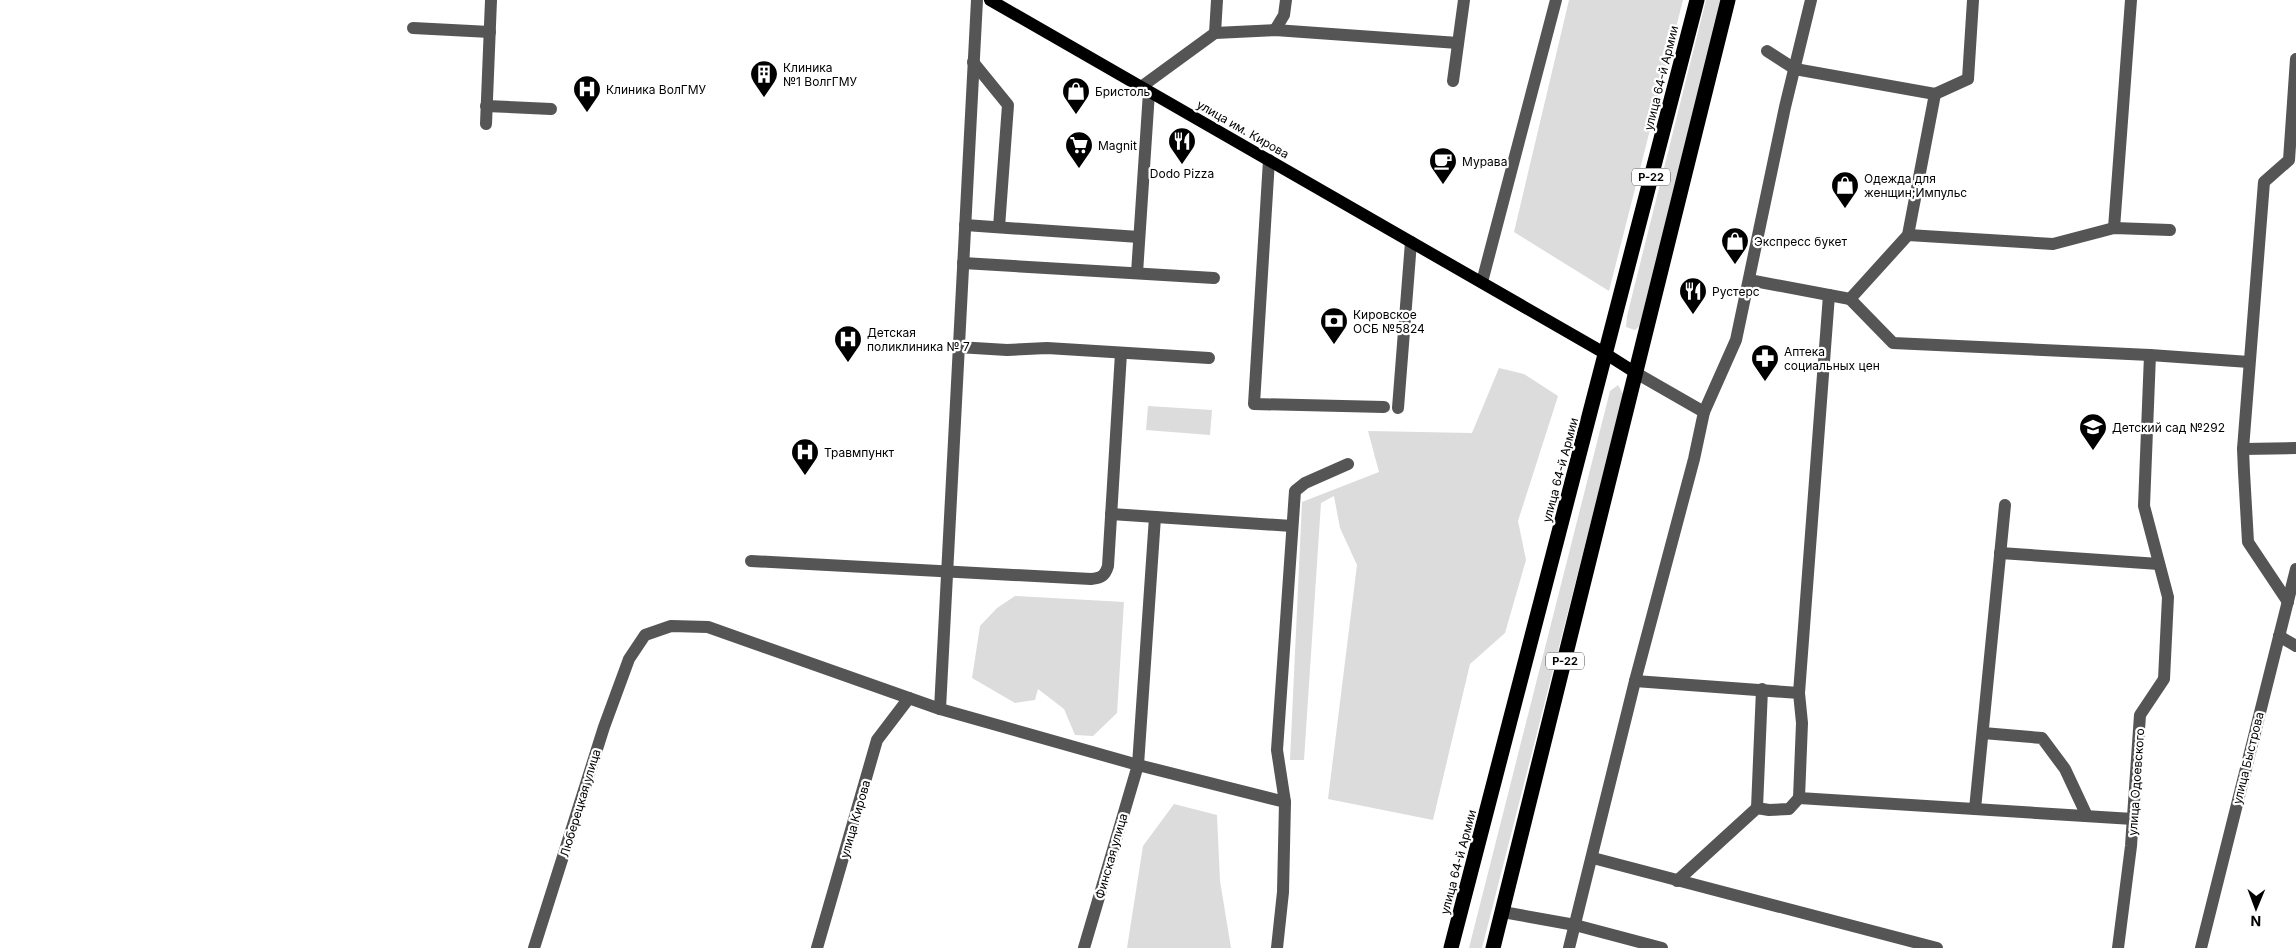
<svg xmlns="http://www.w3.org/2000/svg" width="2296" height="948" viewBox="0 0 2296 948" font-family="Inter,sans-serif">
<rect width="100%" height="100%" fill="#fff"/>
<!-- green -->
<g fill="#dcdcdc">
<polygon points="1569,0 1683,0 1609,291 1514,232"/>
<polygon points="1706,0 1721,0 1640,326 1635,330 1626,327 1627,316"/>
<polygon points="1499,368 1524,374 1558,396 1518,521 1526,560 1505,633 1470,664 1433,820 1328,799 1357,565 1340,528 1334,496 1321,503 1304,760 1290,760 1302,502 1379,472 1368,431 1472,433"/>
<polygon points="1618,385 1623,394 1619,412 1482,948 1469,948 1610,391"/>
<polygon points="1148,406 1212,410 1210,435 1146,430"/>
<polygon points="1015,596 1124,602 1117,713 1093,736 1075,735 1064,709 1038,689 1035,700 1015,703 972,678 980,626 997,608"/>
<polygon points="1174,804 1217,815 1220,881 1231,948 1127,948 1143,846"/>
</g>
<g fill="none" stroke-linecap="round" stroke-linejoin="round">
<!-- minor -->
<g stroke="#555" stroke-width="12">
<polyline points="413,28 490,32"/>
<polyline points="1275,30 1284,15 1286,0"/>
<polyline points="1215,33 1217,0"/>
<polyline points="973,62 1008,105 999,227"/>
<polyline points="1453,81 1464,0"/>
<polyline points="1141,87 1215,33 1275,30 1458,43"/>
<polyline points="1935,94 1968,79 1973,0"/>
<polyline points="486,106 551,109"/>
<polyline points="486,124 491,0"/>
<polyline points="1269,160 1254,404 1384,407"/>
<polyline points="965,225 1139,237"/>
<polyline points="2114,228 2131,0"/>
<polyline points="1908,235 2053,244 2114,228 2170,230"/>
<polyline points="963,263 1214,278"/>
<polyline points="1137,273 1149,92"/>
<polyline points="1749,280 1850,299 1908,235 1935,94 1795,69 1767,51"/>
<polyline points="1482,282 1556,0"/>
<polyline points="1850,299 1893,343 2150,355 2249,362"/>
<polyline points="958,347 1007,350 1047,348 1209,358"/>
<polyline points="1636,373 1704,412 1736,340 1785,107 1811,0"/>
<polyline points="1398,408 1411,242"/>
<polyline points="2243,449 2296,448"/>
<polyline points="1111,514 1292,526"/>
<polyline points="2000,553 2159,564"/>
<path d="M751 561 1091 579C1101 578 1105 576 1108 566L1121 353"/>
<polyline points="2288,602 2248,542 2244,472 2243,449 2264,182 2289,160 2296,59"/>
<polyline points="2279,636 2296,646"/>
<polyline points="1635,681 1799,693 1802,723 1799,798 2133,819"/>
<polyline points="1762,689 1757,808 1769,810 1789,809 1799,798"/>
<polyline points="1799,693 1829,295"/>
<polyline points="940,709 977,0"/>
<polyline points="1983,733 2042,738 2065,769 2087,816"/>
<polyline points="1975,809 2005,505"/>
<polyline points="1593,858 1937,948"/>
<polyline points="1677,881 1757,808"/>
<polyline points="1503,912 1575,925 1662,948"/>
<polyline points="534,948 604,727 629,659 645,635 671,626 708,627 940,709 1138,765 1285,802"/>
<polyline points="817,948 877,740 909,698"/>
<polyline points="1084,948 1138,765 1155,517"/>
<polyline points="1277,948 1283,892 1285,802 1277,750 1295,491 1305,483 1348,464"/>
<polyline points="1569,948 1635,681 1694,459 1704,412"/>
<polyline points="2118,948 2131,846 2140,715 2164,679 2168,597 2144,506 2150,355"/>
<polyline points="2201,948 2296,569"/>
</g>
<!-- major -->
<polyline stroke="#000" stroke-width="12" points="990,0 1606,354 1636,373"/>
<!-- highway -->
<g stroke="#000" stroke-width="15">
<polyline points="1451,948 1697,0"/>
<polyline points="1493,948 1728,0"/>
</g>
</g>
<!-- icons -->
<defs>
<g id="building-pin" transform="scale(1.4375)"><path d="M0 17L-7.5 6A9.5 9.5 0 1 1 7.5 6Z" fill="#000" stroke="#fff"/><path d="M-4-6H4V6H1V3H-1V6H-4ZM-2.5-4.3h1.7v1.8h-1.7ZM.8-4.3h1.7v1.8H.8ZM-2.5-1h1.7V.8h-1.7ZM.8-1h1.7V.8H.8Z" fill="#fff"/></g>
<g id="hospital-pin" transform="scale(1.4375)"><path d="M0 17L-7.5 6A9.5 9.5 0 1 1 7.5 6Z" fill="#000" stroke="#fff"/><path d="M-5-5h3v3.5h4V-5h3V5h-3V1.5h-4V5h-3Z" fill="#fff"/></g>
<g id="shop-pin" transform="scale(1.4375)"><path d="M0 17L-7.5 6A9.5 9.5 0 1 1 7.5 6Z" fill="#000" stroke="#fff"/><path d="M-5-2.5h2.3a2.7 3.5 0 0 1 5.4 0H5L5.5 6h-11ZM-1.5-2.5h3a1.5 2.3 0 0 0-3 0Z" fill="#fff"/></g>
<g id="restaurant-pin" transform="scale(1.4375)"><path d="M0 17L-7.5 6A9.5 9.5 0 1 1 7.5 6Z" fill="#000" stroke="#fff"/><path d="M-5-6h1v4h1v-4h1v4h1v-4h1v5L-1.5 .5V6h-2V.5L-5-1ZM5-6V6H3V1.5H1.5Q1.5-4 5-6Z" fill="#fff"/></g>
<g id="supermarket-pin" transform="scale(1.4375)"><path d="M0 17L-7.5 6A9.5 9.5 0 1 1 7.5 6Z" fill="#000" stroke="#fff"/><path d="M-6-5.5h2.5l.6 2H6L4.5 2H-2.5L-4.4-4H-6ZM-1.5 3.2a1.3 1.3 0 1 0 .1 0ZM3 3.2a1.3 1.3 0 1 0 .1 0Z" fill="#fff"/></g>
<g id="cafe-pin" transform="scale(1.4375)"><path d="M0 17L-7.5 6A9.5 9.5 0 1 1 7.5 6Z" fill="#000" stroke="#fff"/><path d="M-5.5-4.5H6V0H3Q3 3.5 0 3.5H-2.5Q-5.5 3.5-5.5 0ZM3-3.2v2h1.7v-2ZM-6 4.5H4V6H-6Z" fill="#fff"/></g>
<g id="bank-pin" transform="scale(1.4375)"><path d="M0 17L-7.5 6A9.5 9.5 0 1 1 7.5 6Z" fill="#000" stroke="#fff"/><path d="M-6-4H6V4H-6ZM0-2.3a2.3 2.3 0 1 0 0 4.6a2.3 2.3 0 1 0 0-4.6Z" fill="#fff"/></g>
<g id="pharmacy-pin" transform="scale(1.4375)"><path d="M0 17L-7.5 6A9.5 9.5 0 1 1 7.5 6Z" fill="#000" stroke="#fff"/><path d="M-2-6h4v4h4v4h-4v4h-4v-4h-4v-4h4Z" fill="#fff"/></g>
<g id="school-pin" transform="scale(1.4375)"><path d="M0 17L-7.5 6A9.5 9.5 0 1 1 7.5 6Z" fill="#000" stroke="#fff"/><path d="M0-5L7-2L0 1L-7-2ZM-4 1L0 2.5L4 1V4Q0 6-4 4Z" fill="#fff"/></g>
</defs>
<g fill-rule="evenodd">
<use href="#building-pin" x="764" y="74"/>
<use href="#hospital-pin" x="587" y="89"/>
<use href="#shop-pin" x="1076" y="91"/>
<use href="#restaurant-pin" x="1182" y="141"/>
<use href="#supermarket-pin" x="1079" y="145"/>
<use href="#cafe-pin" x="1443" y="161"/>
<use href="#shop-pin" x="1845" y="185"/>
<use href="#shop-pin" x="1735" y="241"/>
<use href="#restaurant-pin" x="1693" y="291"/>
<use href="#bank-pin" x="1334" y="321"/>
<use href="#hospital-pin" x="848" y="339"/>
<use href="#pharmacy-pin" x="1765" y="358"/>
<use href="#school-pin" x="2093" y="427"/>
<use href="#hospital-pin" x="805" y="452"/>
</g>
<g text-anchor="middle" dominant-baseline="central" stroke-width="4.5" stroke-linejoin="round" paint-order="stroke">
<!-- shield labels -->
<g fill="#fff" stroke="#4c4c4c" stroke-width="1">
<rect x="1632" y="168.5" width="38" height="17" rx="4"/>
<rect x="1546" y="652.5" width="38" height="17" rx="4"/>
</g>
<g font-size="11" font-weight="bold" fill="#000">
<text x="1651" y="177">Р-22</text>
<text x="1565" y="661">Р-22</text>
</g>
<!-- poi labels -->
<g font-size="12" fill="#000" stroke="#fff" text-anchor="start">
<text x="783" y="67">Клиника<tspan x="783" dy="14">№1 ВолгГМУ</tspan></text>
<text x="606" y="89">Клиника ВолГМУ</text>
<text x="1095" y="91">Бристоль</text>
<text x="1098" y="145">Magnit</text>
<text x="1462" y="161">Мурава</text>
<text x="1182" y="173" text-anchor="middle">Dodo Pizza</text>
<text x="1864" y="178">Одежда для<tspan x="1864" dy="14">женщин;Импульс</tspan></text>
<text x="1754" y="241">Экспресс букет</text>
<text x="1712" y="291">Рустерс</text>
<text x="1353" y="314">Кировское<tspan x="1353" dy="14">ОСБ №5824</tspan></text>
<text x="867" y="332">Детская<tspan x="867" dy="14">поликлиника № 7</tspan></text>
<text x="1784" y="351">Аптека<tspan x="1784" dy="14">социальных цен</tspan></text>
<text x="2112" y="427">Детский сад №292</text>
<text x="824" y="452">Травмпункт</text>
</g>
<!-- street labels -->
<g font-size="12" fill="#000" stroke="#fff">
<text transform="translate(1661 78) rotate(-76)">улица 64-й Армии</text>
<text transform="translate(1243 129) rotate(30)">улица им. Кирова</text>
<text transform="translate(1560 470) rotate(-75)">улица 64-й Армии</text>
<text transform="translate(2248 758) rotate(-76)">улица Быстрова</text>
<text transform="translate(2136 782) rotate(-86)">улица Одоевского</text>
<text transform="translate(580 803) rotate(-73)">Люберецкая улица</text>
<text transform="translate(855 819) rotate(-74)">улица Кирова</text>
<text transform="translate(1111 856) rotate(-74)">Финская улица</text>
<text transform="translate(1458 862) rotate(-75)">улица 64-й Армии</text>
</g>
</g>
<!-- north arrow -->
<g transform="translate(2256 908) rotate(181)" stroke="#ffffff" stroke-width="4" paint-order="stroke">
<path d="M0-4L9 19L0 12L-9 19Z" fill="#000000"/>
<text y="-8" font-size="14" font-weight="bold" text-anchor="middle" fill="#000000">N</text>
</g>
</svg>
